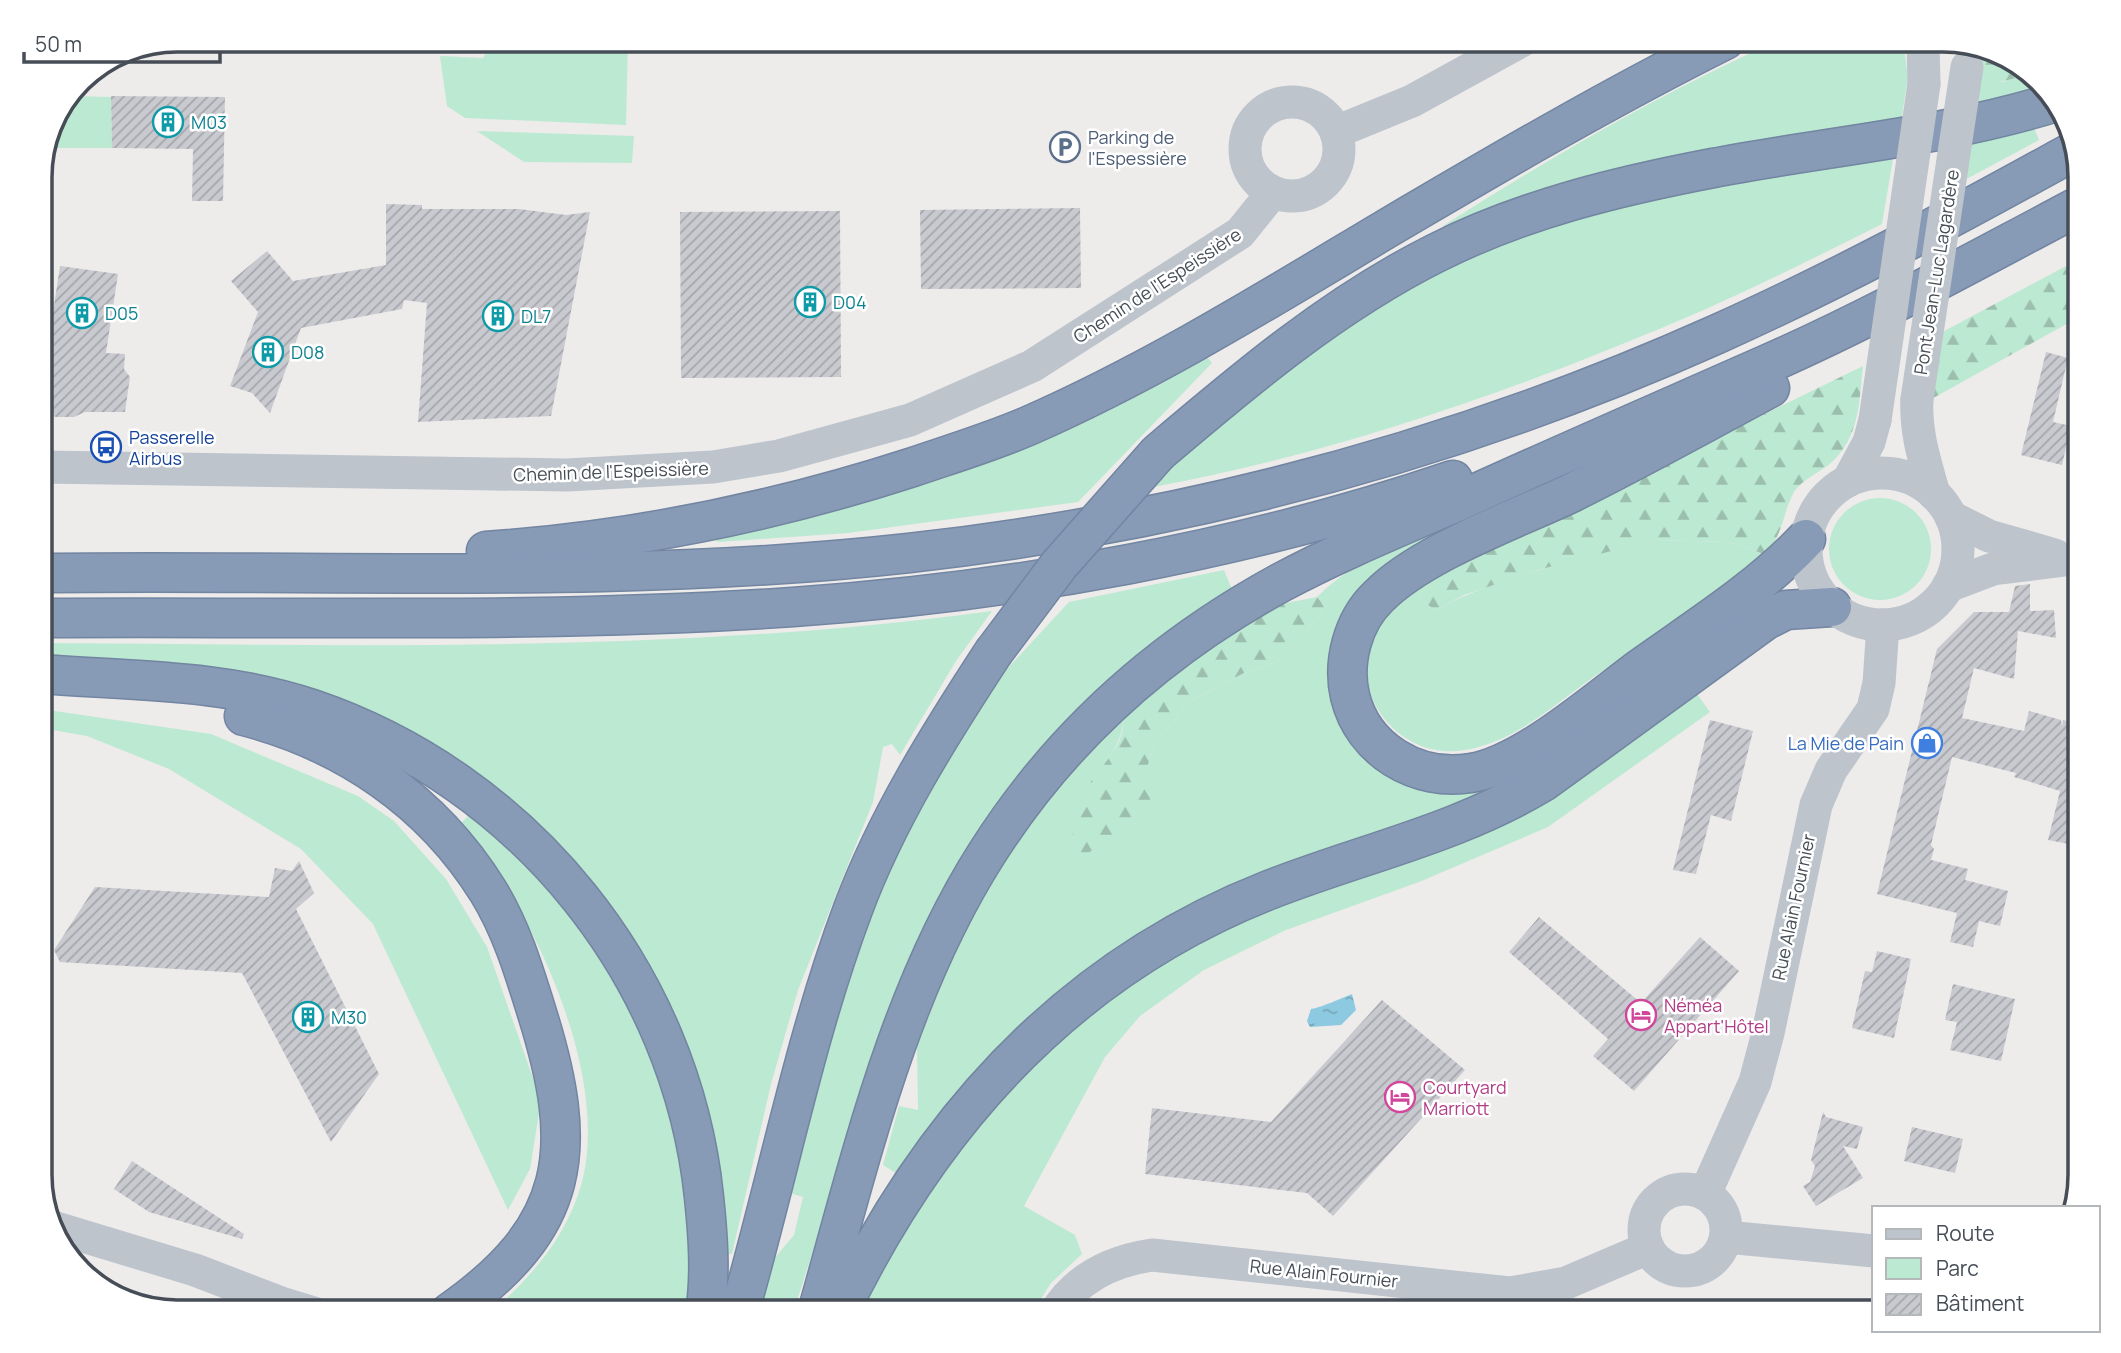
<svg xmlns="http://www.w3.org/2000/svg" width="2121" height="1353" viewBox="0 0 2121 1353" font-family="Manrope,sans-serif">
<defs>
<pattern id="forest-firs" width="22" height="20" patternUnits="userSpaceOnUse" patternTransform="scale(1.75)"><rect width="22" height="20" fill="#bce9d1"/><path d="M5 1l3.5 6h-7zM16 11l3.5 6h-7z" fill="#9bbfac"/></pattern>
<pattern id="water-ripples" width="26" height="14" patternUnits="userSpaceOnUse" patternTransform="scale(1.75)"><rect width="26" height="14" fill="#8dcae1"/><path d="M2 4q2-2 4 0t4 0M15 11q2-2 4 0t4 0" fill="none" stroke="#75a6b9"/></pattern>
<pattern id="building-hatch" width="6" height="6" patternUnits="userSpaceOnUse" patternTransform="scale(1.75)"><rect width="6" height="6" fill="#c9cad0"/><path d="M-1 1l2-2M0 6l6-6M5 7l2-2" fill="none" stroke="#a5a6ac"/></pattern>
</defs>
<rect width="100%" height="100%" fill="#eeebeb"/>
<!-- green -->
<g fill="#bce9d1">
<polygon points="493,40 628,40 626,125 465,118 447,106 440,56 483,58"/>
<path d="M1779 40H1903L1908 77 1901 122 1446 230 1443 226C1551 157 1661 93 1779 40Z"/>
<polygon points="2029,73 2043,88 1971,107 1976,76 2003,82"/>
<polygon points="70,96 111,97 112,148 45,148 51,124"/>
<polygon points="2032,123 2039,140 1959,183 1966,138"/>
<polygon points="477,131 634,136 632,163 524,162"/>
<path d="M1894 153 1882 224C1824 253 1765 283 1706 309 1528 386 1343 452 1153 487L1202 435 1286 362 1456 257 1629 198Z"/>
<polygon points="1204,353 1212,363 1078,502 848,533 719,542 708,538"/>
<circle cx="1880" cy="549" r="51"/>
<path d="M1456 523 1460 529 1359 590 1337 623 1329 659 1332 698 1376 767 1417 789 1457 793 1505 786 1228 891 899 1175 883 1165 899 1106 918 1110 917 1046 954 953 989 884 1031 819 1073 767 1123 718C1126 742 1090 786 1076 807L1147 767 1155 744 1190 701 1244 673 1283 659 1326 607 1317 597C1354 559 1408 543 1456 523Z"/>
<path d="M1654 540 1729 542 1764 554C1707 597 1650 638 1592 678 1553 706 1514 742 1465 750 1410 760 1359 711 1367 656 1373 621 1404 599 1431 581L1418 598 1435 610C1503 575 1580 559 1654 540Z"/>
<polygon points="1224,570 1234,594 1102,692 867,1083 793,1313 758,1313 772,1261 794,1235 803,1197 790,1193 829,1035 877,895 944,762 994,683 1069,602"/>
<path d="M992 611 956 661 900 755 892 744 883 747 873 802 798 990 771 1084 732 1254 720 1252 689 1064 469 772 41 659V643C358 645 677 654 992 611Z"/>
<polygon points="1695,691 1710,712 1548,827 1419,882 1286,930 1204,970 1140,1016 1105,1057 1024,1206 1075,1235 1082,1254 1051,1283 1032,1313 859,1313 872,1280 977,1118 1049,1046 1126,986 1207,937"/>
<polygon points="41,709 211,734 358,796 394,821 446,879 487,947 541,1101 530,1169 508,1210 373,924 301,849 169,769 87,736 41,728"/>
<path d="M473 811C508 846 547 879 578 917 645 1000 683 1123 691 1228 693 1256 690 1285 689 1313H491C529 1278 560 1245 578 1195 617 1086 533 905 459 825Z"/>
</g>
<!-- forest -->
<g fill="url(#forest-firs)">
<path d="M1985 53 2020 63 2029 73C2010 80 1994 87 1976 76L1978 64Z"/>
<polygon points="2081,258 2081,316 1928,401 1935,336"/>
<path d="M1863 366C1859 401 1860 436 1832 462 1821 472 1802 479 1794 492 1782 514 1783 538 1764 554L1729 542 1654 540 1538 570 1464 595 1435 610 1418 598 1431 581 1497 545Z"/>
<path d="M1317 597 1326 607 1283 659 1244 673 1190 701 1155 744 1147 767 1154 796C1133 819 1112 838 1085 855L1072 847C1073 835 1073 821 1076 809 1084 778 1127 752 1123 718L1153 687 1270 606Z"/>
</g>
<!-- water -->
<path fill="url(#water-ripples)" d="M1352 994 1356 1010 1341 1025 1310 1027 1307 1021 1311 1009C1317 1009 1345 997 1352 994Z"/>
<!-- building -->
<g fill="url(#building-hatch)">
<polygon points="111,96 225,97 223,201 192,201 193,149 112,148"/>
<polygon points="386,204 422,205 422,209 519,209 566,215 590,212 551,416 418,422 427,303 404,300 402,309 301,328 270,413 252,393 230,386 258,312 231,281 267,251 293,281 386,265"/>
<polygon points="1080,208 1081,288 921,289 920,210"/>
<polygon points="840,211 841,377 681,378 680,212"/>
<polygon points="60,266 118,274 106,353 125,354 124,369 130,377 125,412 85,412 74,417 56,417 41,412 41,352 47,352"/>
<polygon points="2046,352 2068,358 2053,422 2071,426 2062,465 2021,455"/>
<polygon points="2030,584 2030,611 2054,610 2056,638 2018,631 2014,679 1974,668 1962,718 2024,731 2029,711 2061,720 2062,727 2063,720 2081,725 2081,821 2077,835 2072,834 2069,844 2048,840 2060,791 2014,777 2016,773 1952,757 1931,845 1934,849 1931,860 1968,869 1965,880 2008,891 2000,926 1979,921 1973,947 1950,942 1957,913 1877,894 1937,649 1974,612 2009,612 2015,586"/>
<polygon points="1710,720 1753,731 1731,821 1711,815 1696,874 1673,870"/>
<polygon points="299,861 314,893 296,909 379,1074 331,1142 242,973 60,962 54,950 95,887 269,897 275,868 292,871"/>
<polygon points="1539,917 1641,1003 1700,937 1739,971 1634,1091 1593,1056 1608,1039 1509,952"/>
<polygon points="1877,951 1911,959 1894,1038 1852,1028 1865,971 1872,972"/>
<polygon points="1953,984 2015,999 2001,1061 1950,1050 1957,1022 1945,1020"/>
<polygon points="1382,1000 1465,1070 1333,1216 1307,1193 1145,1174 1152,1108 1271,1122"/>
<polygon points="1823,1112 1826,1117 1863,1127 1857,1149 1843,1146 1863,1178 1816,1206 1803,1186 1810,1182 1815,1166 1811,1160"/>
<polygon points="1912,1127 1963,1139 1955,1173 1904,1161"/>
<polygon points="132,1161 244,1234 242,1239 149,1212 114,1189"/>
</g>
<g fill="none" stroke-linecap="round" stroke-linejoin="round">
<!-- highway casing -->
<g stroke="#7285a1" stroke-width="41">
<g id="highway">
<path d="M1770 388C1704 423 1638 460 1571 493 1514 520 1421 553 1378 597 1353 621 1342 662 1350 696 1363 750 1417 782 1471 773 1524 765 1598 699 1642 667 1698 627 1759 589 1806 539"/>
<path d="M1158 453C1245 379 1334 304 1436 253 1523 209 1619 186 1713 168 1828 146 1944 137 2056 102"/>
<path d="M486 551C632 541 774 512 913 467 951 454 991 442 1028 426 1153 371 1269 299 1386 229 1498 163 1609 98 1725 40"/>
<path d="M41 573C331 569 620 585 909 553 1187 522 1460 449 1715 335 1838 280 1956 216 2074 151"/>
<path d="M41 618C291 616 543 624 793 607 1013 592 1244 551 1453 480"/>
<path d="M41 674C132 681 224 679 312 709 524 781 681 974 704 1197 708 1235 711 1275 705 1313"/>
<path d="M244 716C345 742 432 801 488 891 511 928 524 971 537 1013 580 1150 572 1227 449 1313"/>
<path d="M739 1313C778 1178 804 1040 853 909 887 818 940 734 993 653"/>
<path d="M817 1313C861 1157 899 991 987 853 1060 738 1161 648 1280 583 1338 552 1399 527 1459 501 1562 454 1666 409 1770 363 1876 316 1978 259 2081 205"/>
<path d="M839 1313C931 1122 1068 969 1269 890 1363 853 1454 835 1543 782L1766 620 1786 610 1832 607"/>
</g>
</g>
<!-- minor -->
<g stroke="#bdc4cc" stroke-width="33">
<polyline points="1923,40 1924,84"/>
<circle cx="1292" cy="149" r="47"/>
<polyline points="1336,132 1412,101 1523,40"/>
<path d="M1917 399C1915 432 1925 462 1934 494"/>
<polyline points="41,467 567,475 713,467 779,456 910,420 1032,366 1240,233 1273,192"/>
<circle cx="1882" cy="549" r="76"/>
<polyline points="1848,481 1869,442 1875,420"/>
<polyline points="1951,517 1989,536 2055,555"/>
<polyline points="1948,586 1993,569 2081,558"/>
<circle cx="1685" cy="1230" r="41"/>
<polyline points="1705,1194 1755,1082 1768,1033 1816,805 1831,770 1873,709 1879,683 1883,625"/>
<polyline points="53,1227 195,1270 281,1303 314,1313"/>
<polyline points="1726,1237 1874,1251"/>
<path d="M1055 1313C1077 1277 1112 1261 1152 1255L1510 1293 1566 1283 1648 1248"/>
</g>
<!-- highway -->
<use href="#highway" stroke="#879ab6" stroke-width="38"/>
<!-- highway-bridge casing -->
<g stroke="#7285a1" stroke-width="41" stroke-linecap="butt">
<polyline id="highway-bridge" points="993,653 1059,565 1158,453"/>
</g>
<!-- minor-bridge -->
<g stroke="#bdc4cc" stroke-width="33">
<polyline points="1917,399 1967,67"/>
<polyline points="1875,420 1924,84"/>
</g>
<!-- highway-bridge -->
<use href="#highway-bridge" stroke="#879ab6" stroke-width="38"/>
</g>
<!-- icons -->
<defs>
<g id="building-ring" transform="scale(1.575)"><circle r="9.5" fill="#fff" stroke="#0f9aa8" stroke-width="1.5"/><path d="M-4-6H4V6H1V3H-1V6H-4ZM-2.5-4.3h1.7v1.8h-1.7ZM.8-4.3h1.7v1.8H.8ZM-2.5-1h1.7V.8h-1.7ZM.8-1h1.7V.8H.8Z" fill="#0f9aa8"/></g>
<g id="parking-ring" transform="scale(1.575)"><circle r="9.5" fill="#fff" stroke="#5c6f8a" stroke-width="1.5"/><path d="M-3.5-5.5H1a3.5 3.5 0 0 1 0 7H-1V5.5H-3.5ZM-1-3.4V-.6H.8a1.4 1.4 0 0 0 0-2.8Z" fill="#5c6f8a"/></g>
<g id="bus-ring" transform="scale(1.575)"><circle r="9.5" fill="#fff" stroke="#1a4fb4" stroke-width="1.5"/><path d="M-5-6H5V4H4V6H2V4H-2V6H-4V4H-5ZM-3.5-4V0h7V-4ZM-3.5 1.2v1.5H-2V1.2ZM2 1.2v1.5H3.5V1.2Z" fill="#1a4fb4"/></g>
<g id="shop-ring" transform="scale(1.575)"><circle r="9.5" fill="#fff" stroke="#3f7fe0" stroke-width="1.5"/><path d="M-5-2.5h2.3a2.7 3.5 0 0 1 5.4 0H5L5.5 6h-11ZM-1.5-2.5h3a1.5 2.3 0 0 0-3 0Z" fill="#3f7fe0"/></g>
<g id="hotel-ring" transform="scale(1.575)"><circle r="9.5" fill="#fff" stroke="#d1479c" stroke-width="1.5"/><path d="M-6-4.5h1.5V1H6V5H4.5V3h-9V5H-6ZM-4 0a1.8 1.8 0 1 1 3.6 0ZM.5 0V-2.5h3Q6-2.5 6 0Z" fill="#d1479c"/></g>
</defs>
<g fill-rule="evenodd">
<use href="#building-ring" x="168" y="122"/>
<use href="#parking-ring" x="1065" y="147"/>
<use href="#building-ring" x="810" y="302"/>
<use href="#building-ring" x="82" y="313"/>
<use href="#building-ring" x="498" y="316"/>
<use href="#building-ring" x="268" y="352"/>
<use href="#bus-ring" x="106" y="447"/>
<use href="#shop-ring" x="1927" y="743"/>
<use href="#hotel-ring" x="1641" y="1015"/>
<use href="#building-ring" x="308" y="1017"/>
<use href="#hotel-ring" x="1400" y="1097"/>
</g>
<g text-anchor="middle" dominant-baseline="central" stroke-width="5" stroke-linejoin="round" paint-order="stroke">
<!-- culture labels -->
<g font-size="18" fill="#0d838f" stroke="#fff" text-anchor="start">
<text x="191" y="122">M03</text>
<text x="833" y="302">D04</text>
<text x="105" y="313">D05</text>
<text x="521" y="316">DL7</text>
<text x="291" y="352">D08</text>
<text x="331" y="1017">M30</text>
</g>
<!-- service labels -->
<g font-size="18" fill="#4e5e75" stroke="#fff" text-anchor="start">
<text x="1088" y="137">Parking de<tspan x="1088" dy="21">l'Espessière</tspan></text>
</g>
<!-- street labels -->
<g font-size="18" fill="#464d56" stroke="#fff">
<text transform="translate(1936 272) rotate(-81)">Pont Jean-Luc Lagardère</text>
<text transform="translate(1157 285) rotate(-33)">Chemin de l'Espeissière</text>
<text transform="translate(611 471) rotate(-2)">Chemin de l'Espeissière</text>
<text transform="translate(1793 907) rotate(-78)">Rue Alain Fournier</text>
<text transform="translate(1324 1273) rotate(6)">Rue Alain Fournier</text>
</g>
<!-- transit labels -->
<g font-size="18" fill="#164399" stroke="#fff" text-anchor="start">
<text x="129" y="437">Passerelle<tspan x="129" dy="21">Airbus</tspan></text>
</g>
<!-- shop labels -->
<g font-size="18" fill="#366cbe" stroke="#fff" text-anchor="end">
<text x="1904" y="743">La Mie de Pain</text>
</g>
<!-- hotel labels -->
<g font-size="18" fill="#b23c85" stroke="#fff" text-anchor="start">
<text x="1664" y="1005">Néméa<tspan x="1664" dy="21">Appart'Hôtel</tspan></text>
<text x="1423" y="1087">Courtyard<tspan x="1423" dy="21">Marriott</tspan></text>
</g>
</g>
<!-- crop -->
<path d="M0 0H2121V1353H0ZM177 52H1943A125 125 0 0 1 2068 177V1175A125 125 0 0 1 1943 1300H177A125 125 0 0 1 52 1175V177A125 125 0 0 1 177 52Z" fill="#fff" fill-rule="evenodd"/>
<path fill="none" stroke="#464d56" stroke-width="3.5" d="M177 52H1943A125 125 0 0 1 2068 177V1175A125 125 0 0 1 1943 1300H177A125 125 0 0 1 52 1175V177A125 125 0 0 1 177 52Z"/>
<!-- legend -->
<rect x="1872" y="1206" width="228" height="126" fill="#ffffff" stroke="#b5b8bb" stroke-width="2"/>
<rect x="1886" y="1229" width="35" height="10" fill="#bdc4cc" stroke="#b5b8bb" stroke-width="2"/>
<text x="1936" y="1241" font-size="21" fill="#464d56">Route</text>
<rect x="1886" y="1258" width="35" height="21" fill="#bce9d1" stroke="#b5b8bb" stroke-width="2"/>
<text x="1936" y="1276" font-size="21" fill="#464d56">Parc</text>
<rect x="1886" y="1294" width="35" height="21" fill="url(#building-hatch)" stroke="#b5b8bb" stroke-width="2"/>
<text x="1936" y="1311" font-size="21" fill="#464d56">Bâtiment</text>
<!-- scale -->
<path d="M24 52v10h196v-10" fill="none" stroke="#464d56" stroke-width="3.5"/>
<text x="35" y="52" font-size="21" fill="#464d56" stroke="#ffffff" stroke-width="5" paint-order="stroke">50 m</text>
</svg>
